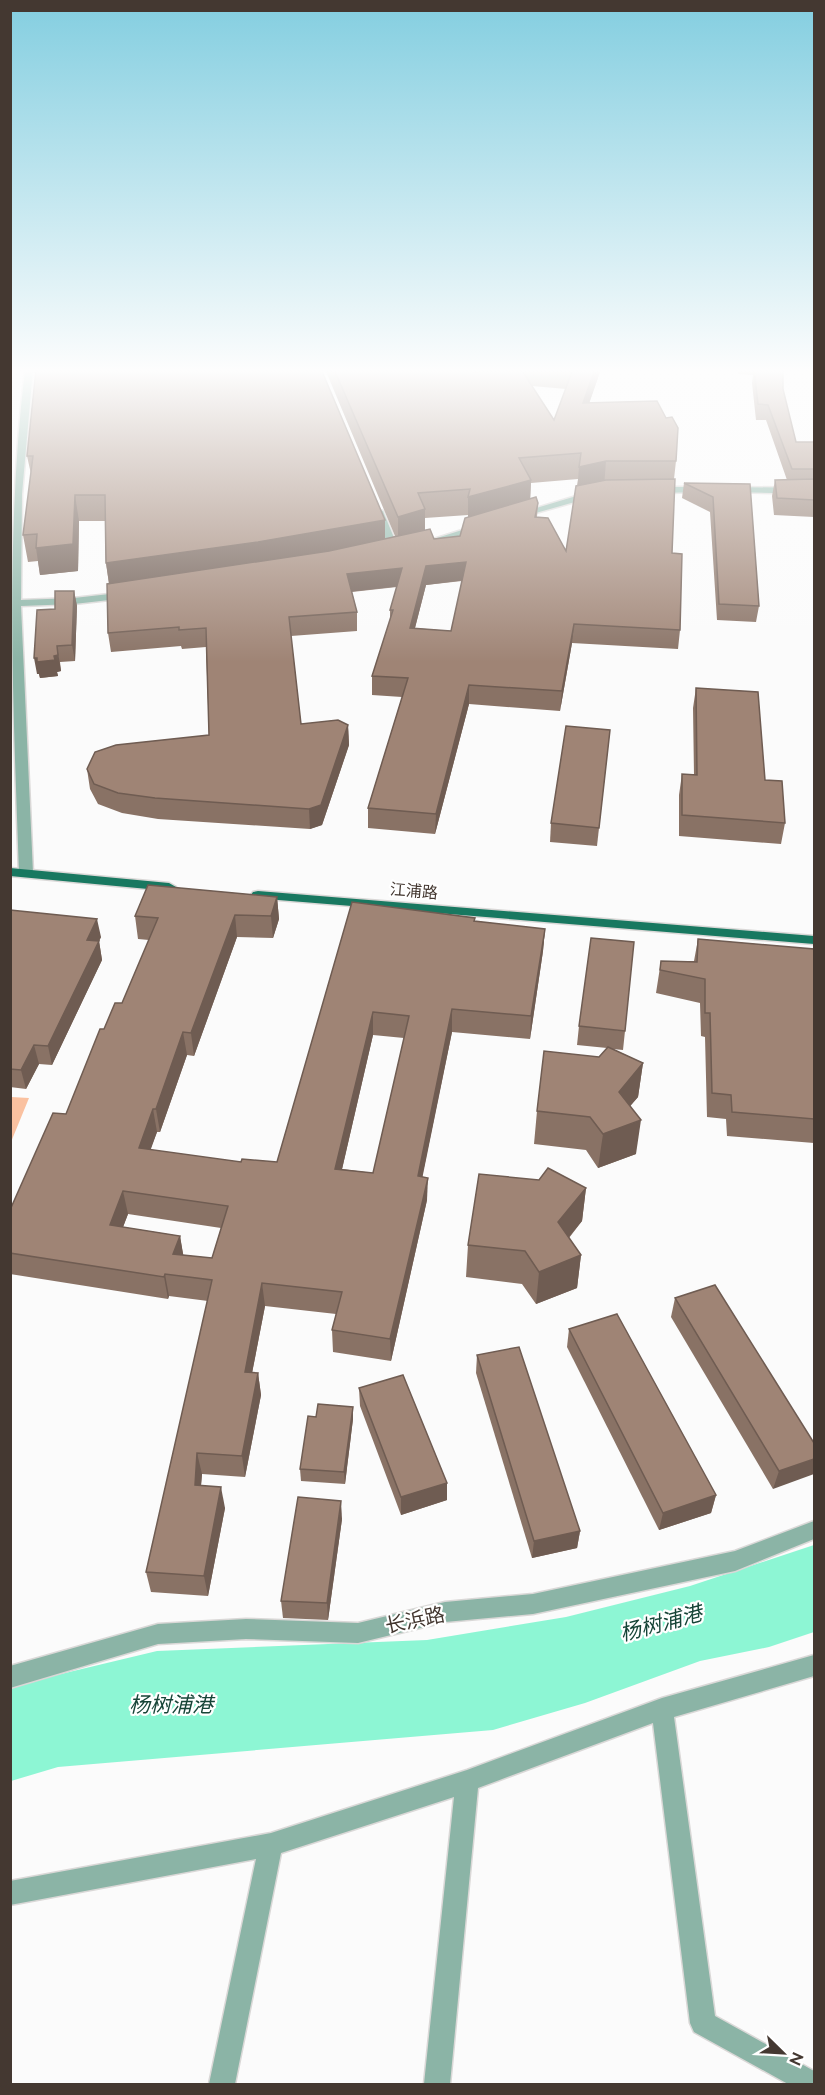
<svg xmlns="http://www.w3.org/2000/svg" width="825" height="2095" viewBox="0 0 825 2095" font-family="Raleway,'Noto Sans SC',sans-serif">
<rect width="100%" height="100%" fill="#fbfbfb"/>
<!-- green -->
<polygon fill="#fac1a0" points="11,1097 29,1098 11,1142 10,1097"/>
<!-- water -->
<polygon fill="#8df6d4" points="814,1545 814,1632 769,1647 700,1661 585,1703 493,1730 58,1767 11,1781 10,1687 15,1685 157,1651 427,1640 566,1617 690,1586"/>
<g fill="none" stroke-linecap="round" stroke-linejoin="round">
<!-- minor casing -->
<g stroke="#dad8d7" stroke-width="3">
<g id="minor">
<path d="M25 369H33L22 494 21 600 74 598 127 592 132 595 127 598 74 604 21 606 33 873 26 877 19 873C13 703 5 538 25 369Z"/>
<polygon points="704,487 707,488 707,492 656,493 651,490 656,487"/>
<polygon points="731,487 814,488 814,494 728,492 728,488"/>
<polygon points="593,491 596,492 596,496 518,518 513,515"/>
<polygon points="375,509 383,511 399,550 397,552 389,550 373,511"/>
<polygon points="481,524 486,527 484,529 423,547 418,544"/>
<polygon points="814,1521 814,1539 735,1571 533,1614 445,1622 358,1643 246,1639 158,1644 10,1688 10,1666 158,1624 246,1619 358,1623 445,1602 533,1594 735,1551"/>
<polygon points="814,1655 814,1676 674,1717 715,2016 814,2071 814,2084 788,2084 694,2032 690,2023 653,1723 478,1788 450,2084 424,2084 454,1797 281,1853 235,2084 209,2084 256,1859 10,1905 10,1881 271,1833 467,1770 662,1698"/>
</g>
</g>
<!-- major casing -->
<g stroke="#dad8d7" stroke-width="3">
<g id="major">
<polygon points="10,868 169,883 176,887 169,891 10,876"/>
<polygon points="258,891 814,936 814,944 253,898 251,895 253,892"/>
</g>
</g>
<!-- minor -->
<use href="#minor" fill="#8bb4a6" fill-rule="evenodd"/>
<!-- major -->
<use href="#major" fill="#187860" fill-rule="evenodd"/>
</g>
<!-- wall -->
<g fill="#897265" fill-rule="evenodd">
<path d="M36 369 385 539 395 536 325 369H472L474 372 519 369H601L589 403 676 461 674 479 672 553 680 630 678 649 572 643 560 711 469 704 435 834 368 828V808L402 697 372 695V676L390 620V610L397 587 352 592 357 612V631L291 636 301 724 348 725 349 745 322 825 310 829 158 819 122 813 98 804 90 789 87 769 209 735 206 647 182 649 181 646 111 652 108 633 109 584 106 563 105 521H79L78 571 40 575 38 561 28 562 23 535 31 474 27 456ZM532 386 566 389 554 420ZM578 479 577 486 566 551 537 517 538 503 530 499 531 483ZM468 515V517L460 536 434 539 425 530V518ZM462 581 451 631 415 628 426 585Z"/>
<polygon points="738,369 778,369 796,442 814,442 814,517 774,515 772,496 775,480 787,480 766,420 756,420 752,383 753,375 738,374"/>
<polygon points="684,483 750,484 759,606 756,622 717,620 710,512 682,498"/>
<polygon points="74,591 77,606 75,661 60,662 61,671 57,672 58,676 40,678 39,674 37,674 55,609"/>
<polygon points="696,688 765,780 785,823 781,844 679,836 679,795 682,774 694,775 693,708"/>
<polygon points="610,730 597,846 550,842 551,823"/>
<path d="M277 897 279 919 273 938 237 937 194 1056 187 1055 160 1132H157L150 1150 241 1162H277L352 902 475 918 474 921 545 929 543 951 530 1039 452 1032 422 1177 427 1200 391 1361 333 1352 332 1330 336 1314 265 1306 252 1373H258L261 1395 245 1477 202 1474 201 1486 225 1508 208 1596 151 1592 146 1572 208 1301 169 1296 168 1299 10 1274V1210L66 1114 104 1029 122 1003 149 940 138 939 135 916ZM373 1035 404 1038 373 1173 342 1169ZM128 1214 221 1228 212 1258 183 1255 180 1236 123 1227Z"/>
<polygon points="10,910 101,937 99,941 102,960 52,1065 39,1064 26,1089 10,1087"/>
<polygon points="698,939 814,949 814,1143 727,1136 726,1119 707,1117 705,1037 701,1036 700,1003 656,993 661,961 694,961"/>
<polygon points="579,1026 625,1031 623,1050 613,1049 643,1063 638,1097 630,1106 636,1154 598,1168 586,1150 534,1144 537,1111 599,1057 607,1048 577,1045"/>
<polygon points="586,1188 582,1221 569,1238 581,1255 577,1288 536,1304 522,1284 466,1277 468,1245"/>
<polygon points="675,1298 814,1443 773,1489 671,1317"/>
<polygon points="569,1329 716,1495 711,1513 659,1530 567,1347"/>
<polygon points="477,1355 580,1531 577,1548 532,1558 476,1373"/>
<polygon points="359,1388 447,1483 447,1500 401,1515 360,1406"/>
<polygon points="353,1407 353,1419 345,1484 301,1481 300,1469 316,1417"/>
<polygon points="342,1519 328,1620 283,1618 281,1601"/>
</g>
<!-- shaded-wall -->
<g fill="#6f5c52">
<polygon points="595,369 601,369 581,427 583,403"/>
<polygon points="606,461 604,487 577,493 579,467"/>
<polygon points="531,480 530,505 468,523 468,497"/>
<polygon points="75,495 79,521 78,571 40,575 36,548"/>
<polygon points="425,509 425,536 398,543 398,517"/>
<polygon points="385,520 385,546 110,590 106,563"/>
<polygon points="466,562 466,580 426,585 410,647 410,628 426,566"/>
<polygon points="402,568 402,586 348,592 347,574"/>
<polygon points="74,591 77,606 75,661 72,645"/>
<polygon points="574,624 572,643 560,711 562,691"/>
<polygon points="57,646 61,671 57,672 58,676 40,678 39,674 37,674 34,658 54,656"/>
<polygon points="469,685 469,704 435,834 436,814"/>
<polygon points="348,725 349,745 322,825 310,829 309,809"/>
<polygon points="277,897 279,919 273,938 271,916"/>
<polygon points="235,915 237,937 194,1056 191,1033"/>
<polygon points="97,919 101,937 99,941 102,960 52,1065 48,1046 87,940"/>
<polygon points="545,929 543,951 530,1039 531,1016"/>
<polygon points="452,1009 452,1032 418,1199 418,1176"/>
<polygon points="373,1012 373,1035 337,1191 335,1169"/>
<polygon points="183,1032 187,1055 160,1132 156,1109"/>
<polygon points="34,1045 39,1064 26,1089 21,1070"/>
<polygon points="643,1063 638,1097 614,1125 619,1092"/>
<polygon points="153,1109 157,1132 143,1171 139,1148"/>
<polygon points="641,1120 636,1154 598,1168 603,1134"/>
<polygon points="428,1178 427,1200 391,1361 390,1339"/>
<polygon points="586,1188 582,1221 554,1255 558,1222"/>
<polygon points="123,1191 128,1214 115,1248 110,1225"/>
<polygon points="180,1236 184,1259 177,1276 173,1254"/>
<polygon points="581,1255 577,1288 536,1304 539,1272"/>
<polygon points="165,1274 169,1296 168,1299 164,1277"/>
<polygon points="262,1283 265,1306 248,1394 245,1372"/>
<polygon points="258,1373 261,1395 245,1477 242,1456"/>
<polygon points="353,1407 353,1419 345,1484 344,1472"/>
<polygon points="197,1453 202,1474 199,1506 195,1485"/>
<polygon points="814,1459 814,1474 773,1489 779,1471"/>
<polygon points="447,1483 447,1500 401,1515 401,1497"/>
<polygon points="221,1487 225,1508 208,1596 204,1576"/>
<polygon points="716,1495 711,1513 659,1530 663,1513"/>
<polygon points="341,1501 342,1519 328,1620 327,1603"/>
<polygon points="580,1531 577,1548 532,1558 534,1541"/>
</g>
<!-- building -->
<g fill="#9f8475" stroke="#6f5c52" stroke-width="1.5" fill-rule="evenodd">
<polygon points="36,369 321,369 385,520 258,542 106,563 105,495 75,495 73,544 36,548 37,534 23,535 33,456 27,456"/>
<polygon points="334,369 472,369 474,372 521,369 554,420 573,369 595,369 583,403 657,401 666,418 672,417 678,428 676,461 606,461 579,467 581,453 519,458 531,480 468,497 470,489 418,493 425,509 398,517"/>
<polygon points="754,369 778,369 783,370 783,389 796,442 814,442 814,469 792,469 768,405 758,404"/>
<path d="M675 479 672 553 682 554 680 630 574 624 562 691 469 685 436 814 368 808 408 678 372 676 393 610H390L402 568 347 574 357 612 289 617 301 724 338 720 348 725 321 805 309 809 155 798 118 793 94 784 87 769 95 752 116 745 209 735 206 628 179 630V627L108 633 107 584 329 551 430 529 434 539 460 536 465 518 536 497 538 503 535 517 548 518 566 551 576 486 606 480ZM466 562 451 631 410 628 426 566Z"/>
<polygon points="814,479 814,500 777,498 775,480"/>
<polygon points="684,483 750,484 759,606 719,604 713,497"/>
<polygon points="55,591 74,591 72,645 57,646 58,655 54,656 55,660 37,662 37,658 34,658 37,610 55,609"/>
<polygon points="696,688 758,692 765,780 782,781 785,823 682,815 682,774 697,775"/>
<polygon points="566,726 610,730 599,828 551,823"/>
<path d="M148 885 277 897 271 916 235 915 191 1033 183 1032 156 1109H153L139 1148 241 1162 242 1159 277 1162 352 902 475 918 474 921 545 929 531 1016 452 1009 418 1176 428 1178 390 1339 332 1330 342 1292 262 1283 245 1372 258 1373 242 1456 197 1453 195 1485 221 1487 204 1576 146 1572 212 1280 165 1274 164 1277 10 1253V1210L53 1113 66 1114 100 1029H104L115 1003H122L158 918 135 916ZM373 1012 409 1016 373 1173 335 1169ZM123 1191 228 1206 212 1258 173 1254 180 1236 110 1225Z"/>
<polygon points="10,910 97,919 87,940 99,941 48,1046 34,1045 21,1070 10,1069"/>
<polygon points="591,938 634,942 625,1031 579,1026"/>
<polygon points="698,939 814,949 814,1119 732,1112 731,1095 712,1093 710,1013 705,1013 705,979 660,970 661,961 697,962"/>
<polygon points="608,1047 643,1063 619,1092 641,1120 603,1134 590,1117 537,1111 544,1051 599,1057"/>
<polygon points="548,1168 586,1188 558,1222 581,1255 539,1272 525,1251 468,1245 479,1174 539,1180"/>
<polygon points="715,1285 814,1443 814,1459 779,1471 675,1298"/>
<polygon points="617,1314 716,1495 663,1513 569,1329"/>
<polygon points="519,1347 580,1531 534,1541 477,1355"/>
<polygon points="403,1375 447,1483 401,1497 359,1388"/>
<polygon points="318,1404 353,1407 344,1472 300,1469 308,1416 316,1417"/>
<polygon points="298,1497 341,1501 327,1603 281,1601"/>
</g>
<!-- sky -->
<linearGradient id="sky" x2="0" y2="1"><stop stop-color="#83cee0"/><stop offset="0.56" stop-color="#fdfdfd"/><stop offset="1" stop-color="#fdfdfd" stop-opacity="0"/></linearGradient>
<rect width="825" height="662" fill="url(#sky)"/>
<g text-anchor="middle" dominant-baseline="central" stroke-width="4.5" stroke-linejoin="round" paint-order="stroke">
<!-- street labels -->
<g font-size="16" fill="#443831" stroke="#fff">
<text transform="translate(414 891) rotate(5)">江浦路</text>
</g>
<!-- near-street labels -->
<g font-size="20" fill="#443831" stroke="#fff">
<text transform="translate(415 1620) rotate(-12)">长浜路</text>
</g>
<!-- near-water labels -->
<g font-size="21" font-style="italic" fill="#164437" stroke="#fff">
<text transform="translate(661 1623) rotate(-15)">杨树浦港</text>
<text x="171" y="1704">杨树浦港</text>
</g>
</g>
<!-- border -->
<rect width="825" height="2095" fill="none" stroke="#443831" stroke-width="24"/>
<!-- north arrow -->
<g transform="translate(783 2053) rotate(114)" stroke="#ffffff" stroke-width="4.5" paint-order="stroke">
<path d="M0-4.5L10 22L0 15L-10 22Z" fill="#443831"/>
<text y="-9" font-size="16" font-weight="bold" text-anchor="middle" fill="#443831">N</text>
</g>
</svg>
